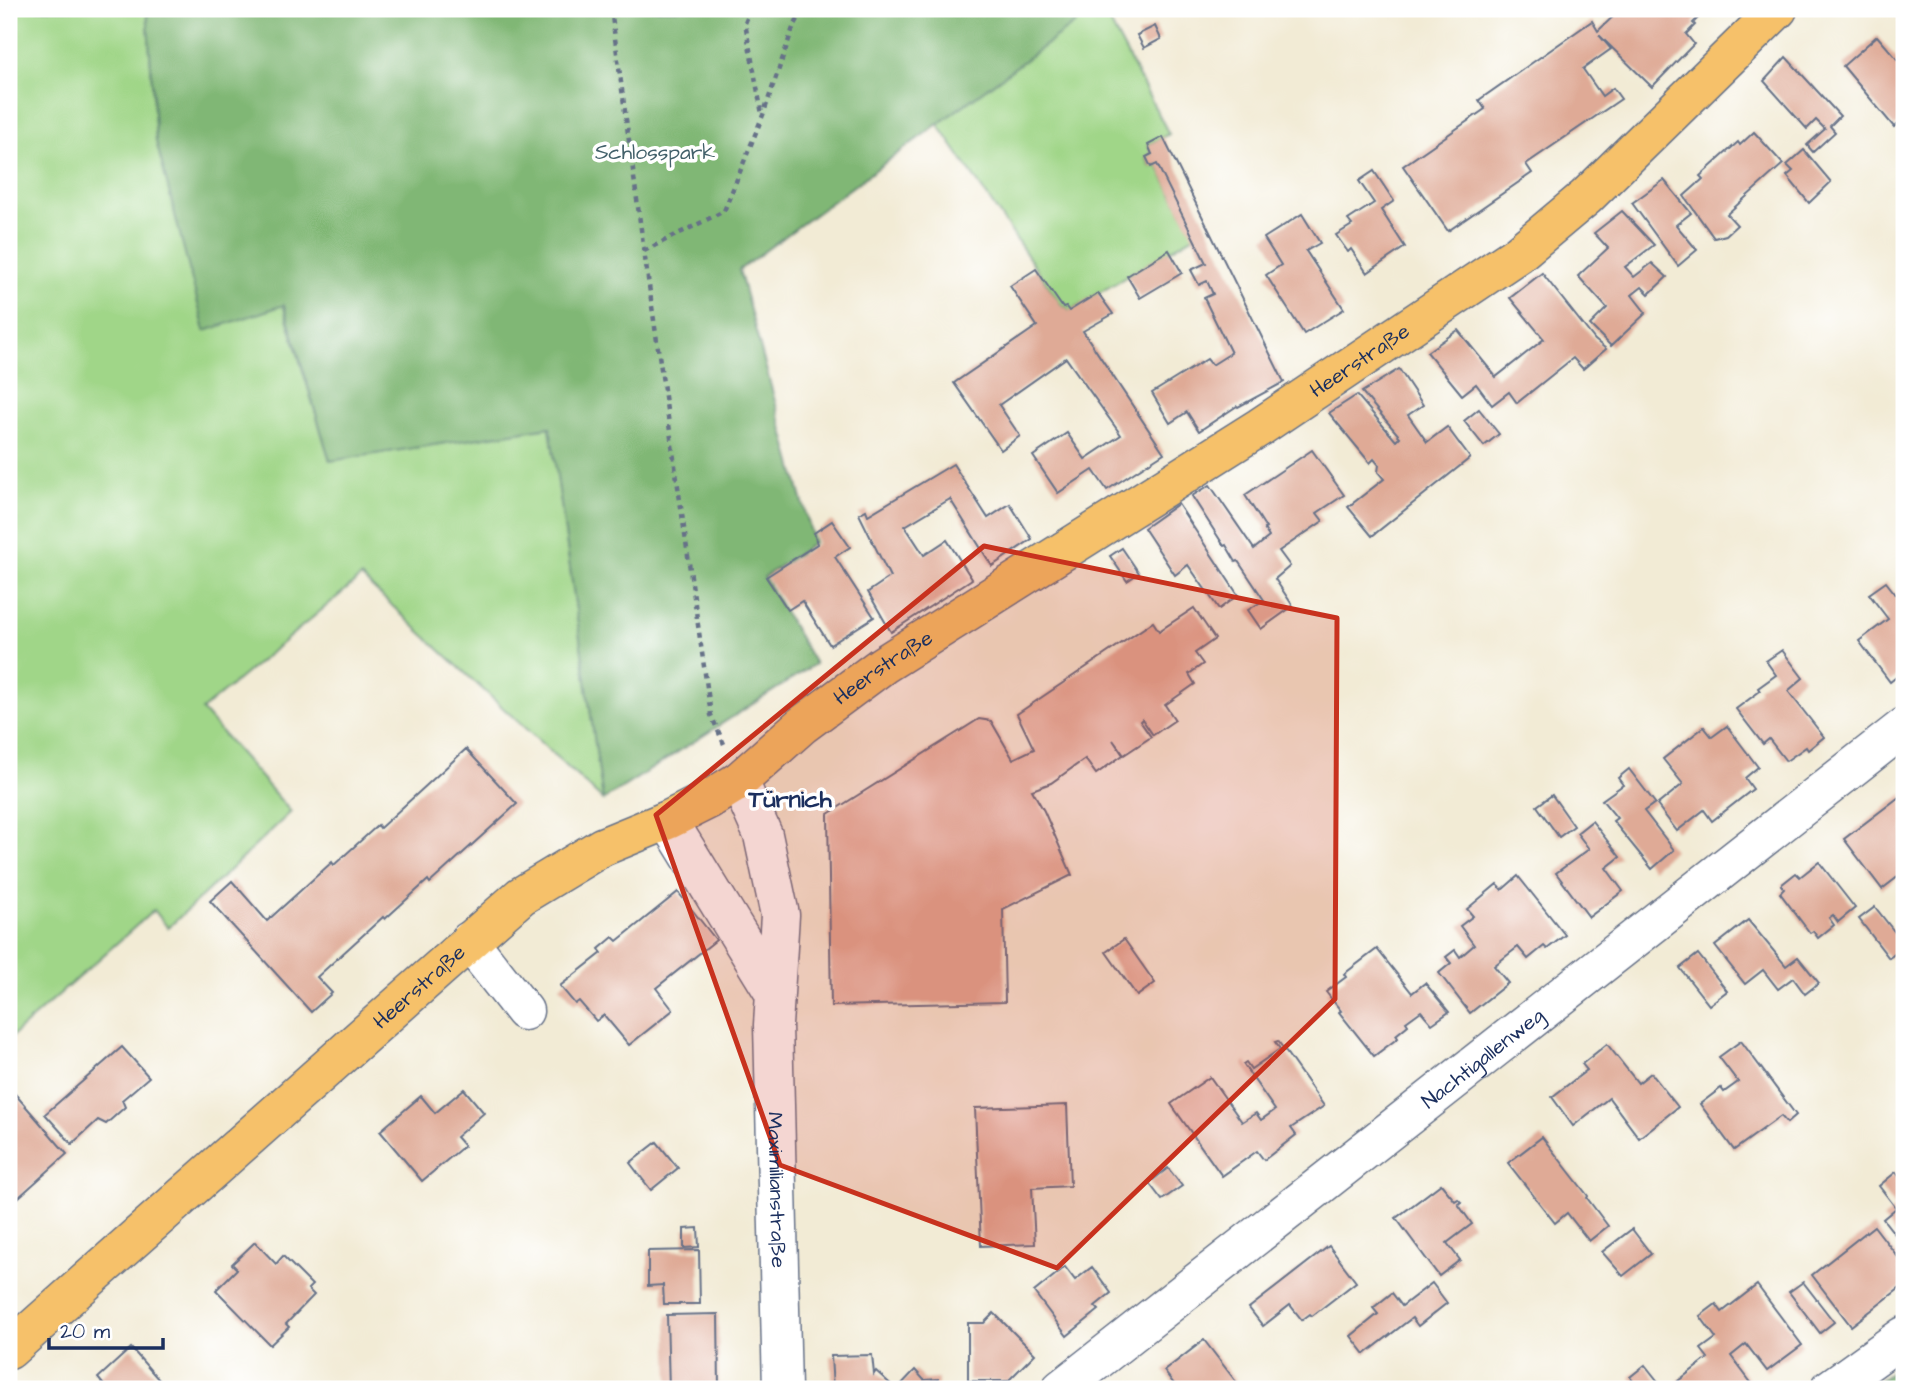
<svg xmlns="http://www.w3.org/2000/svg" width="1913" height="1398" viewBox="0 0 1913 1398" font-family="'Architects Daughter',sans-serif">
<rect width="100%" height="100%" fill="#fff"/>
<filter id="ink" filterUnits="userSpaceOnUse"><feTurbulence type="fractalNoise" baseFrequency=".0143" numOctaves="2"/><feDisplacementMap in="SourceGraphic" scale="14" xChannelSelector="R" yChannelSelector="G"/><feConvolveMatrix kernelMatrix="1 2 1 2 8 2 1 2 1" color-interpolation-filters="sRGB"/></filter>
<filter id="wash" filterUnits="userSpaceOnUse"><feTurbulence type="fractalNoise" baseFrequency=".00686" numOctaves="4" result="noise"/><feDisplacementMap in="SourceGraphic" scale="28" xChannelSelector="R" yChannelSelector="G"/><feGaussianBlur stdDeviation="1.57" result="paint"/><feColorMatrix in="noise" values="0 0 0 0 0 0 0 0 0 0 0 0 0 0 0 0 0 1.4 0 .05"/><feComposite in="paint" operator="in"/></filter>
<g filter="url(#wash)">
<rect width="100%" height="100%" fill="#f2ebd5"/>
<!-- green -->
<g fill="#a0d688" stroke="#5e8273" stroke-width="2">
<polygon points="9,9 147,9 156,141 206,330 283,305 330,461 550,427 603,800 361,577 202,710 291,812 168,928 154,910 9,1039"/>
<polygon points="1090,9 1103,9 1169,134 1148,145 1152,154 1146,158 1151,167 1157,164 1194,236 1069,311 1066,307 1063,308 938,124 1089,13"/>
</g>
<!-- forest -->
<g fill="#80b774" stroke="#4e7369" stroke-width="2">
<polygon points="147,9 1090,9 1089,13 739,270 814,543 764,577 815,664 603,800 550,427 330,461 284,305 205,331 156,141"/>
<polygon points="1904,1363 1904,1389 1868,1389"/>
</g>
<g id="blocks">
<!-- building -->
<g fill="#dfaa96">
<polygon points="1621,9 1706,10 1693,23 1695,25 1686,34 1694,44 1652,87 1599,35 1611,49 1583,69 1602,96 1613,88 1621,99 1526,164 1532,173 1448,231 1403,166 1485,109 1479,100 1592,21 1598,31"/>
<polygon points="1155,26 1161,39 1144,48 1137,35"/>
<polygon points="1877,36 1904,67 1904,118 1894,127 1843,66"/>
<polygon points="1786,57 1840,116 1830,126 1835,132 1813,152 1807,145 1825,129 1816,120 1807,129 1764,81"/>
<polygon points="1754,132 1783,164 1727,214 1737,225 1726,235 1714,238 1684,196 1703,179 1700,176 1738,142 1740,145"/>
<polygon points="1163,137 1284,382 1238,407 1237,406 1199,431 1187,412 1170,423 1152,393 1207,359 1212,365 1231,353 1204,298 1213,294 1207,281 1199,285 1191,270 1206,263 1157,164 1151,167 1146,157 1152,154 1148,145"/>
<polygon points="1804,150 1831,182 1809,203 1787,176 1793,171 1787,165"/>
<polygon points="1374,171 1394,201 1381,210 1405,247 1367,273 1351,249 1348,252 1336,235 1352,225 1348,220 1374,203 1359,181"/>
<polygon points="1664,180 1691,213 1676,225 1697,250 1678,266 1632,203"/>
<polygon points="1622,211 1654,245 1625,267 1634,277 1652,263 1667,277 1649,294 1642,287 1632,295 1646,313 1611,346 1590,325 1607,308 1578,276 1608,248 1594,233"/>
<polygon points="1302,214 1320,243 1306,251 1344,309 1304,334 1266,275 1281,265 1264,238"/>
<polygon points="1169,250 1182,273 1140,298 1127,276"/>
<polygon points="1036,269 1063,308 1066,307 1069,311 1098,293 1113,314 1083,331 1164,453 1107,490 1093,470 1058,493 1033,456 1067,433 1085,459 1121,435 1066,358 999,405 1020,436 1001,450 954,383 1037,326 1010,286"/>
<polygon points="1542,273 1595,340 1606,349 1583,369 1573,358 1517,403 1509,392 1492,405 1476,384 1462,395 1427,352 1458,330 1496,377 1544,339 1510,298"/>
<polygon points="1399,369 1423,405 1408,415 1427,442 1447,427 1470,458 1372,536 1348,507 1384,479 1378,472 1379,465 1374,459 1370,463 1329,413 1357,395 1396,441 1400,437 1362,392"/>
<polygon points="1479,409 1499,434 1484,446 1464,421"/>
<polygon points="1312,450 1344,495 1317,513 1323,521 1279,551 1290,566 1275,579 1293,606 1261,629 1248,610 1264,600 1238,561 1236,562 1226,545 1224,546 1192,496 1210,485 1254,549 1269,537 1264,529 1266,528 1245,495"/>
<polygon points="953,464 988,518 1010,504 1032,539 992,566 950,499 905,526 924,555 947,540 972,579 891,632 868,592 890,577 859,514 866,510 868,515"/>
<polygon points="1178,504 1238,595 1219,609 1188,565 1175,575 1144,528"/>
<polygon points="832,521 850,547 835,557 874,617 830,645 802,601 788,610 766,577 817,544 814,533"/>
<polygon points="1122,548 1139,573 1127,581 1110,556"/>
<polygon points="1886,582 1904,605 1904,621 1898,627 1904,636 1904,671 1890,682 1859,641 1888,619 1869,594"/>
<polygon points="1194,608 1215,639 1195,653 1203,664 1189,674 1195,684 1165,705 1175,720 1153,735 1142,719 1140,721 1151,737 1124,755 1113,740 1123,755 1096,774 1085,759 1051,783 1032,790 1044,811 1072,875 1003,909 1005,1002 831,1006 828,814 979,719 991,721 1013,759 1034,749 1017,714 1153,622 1159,631"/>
<polygon points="1782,650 1803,678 1788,691 1824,737 1808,750 1806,747 1786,761 1769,739 1763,744 1736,709 1760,691 1758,688 1776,675 1766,661"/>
<polygon points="1727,726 1758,767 1745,778 1753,789 1712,821 1704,810 1677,831 1657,805 1683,784 1663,759 1704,727 1712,737"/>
<polygon points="466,749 517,804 430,883 428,880 385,919 383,917 317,977 332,993 311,1012 210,901 232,881 267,921 332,862 334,865 378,825 380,828"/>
<polygon points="1629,769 1655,803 1644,811 1674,850 1652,869 1613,821 1617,818 1602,800 1623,785 1618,778"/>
<polygon points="1903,794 1904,872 1882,889 1844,839"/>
<polygon points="1552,795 1574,826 1559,837 1537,806"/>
<polygon points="1592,821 1620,857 1606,868 1623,891 1589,917 1556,873 1589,849 1577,833"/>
<polygon points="1819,862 1855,908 1838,922 1833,915 1829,918 1834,925 1818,938 1813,931 1810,933 1780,893 1784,889 1781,885 1796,873 1800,877"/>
<polygon points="1518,876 1565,935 1547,949 1544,946 1528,959 1518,947 1505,957 1494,966 1508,983 1470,1013 1439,973 1451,963 1446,957 1455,950 1460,957 1474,945 1460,926 1473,916 1467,909 1497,884 1502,890"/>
<polygon points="678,892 716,940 656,988 673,1010 629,1045 604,1015 596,1021 579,1001 575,1004 560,986 602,953 599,949 613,937 617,941"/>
<polygon points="1875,907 1904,944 1904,947 1889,958 1859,919"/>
<polygon points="1748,920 1786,966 1798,957 1819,983 1805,994 1793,978 1778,989 1763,970 1745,984 1715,946"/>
<polygon points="1124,939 1155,983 1137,996 1106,952"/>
<polygon points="1377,949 1412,993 1425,983 1449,1012 1432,1024 1421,1011 1406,1022 1408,1025 1396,1035 1398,1038 1374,1056 1339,1012 1341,1011 1326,992 1346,977 1344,974"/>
<polygon points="1698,954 1727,991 1709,1005 1680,968"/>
<polygon points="1278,1041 1324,1106 1291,1128 1296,1135 1264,1160 1257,1151 1222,1176 1171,1104 1210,1077 1242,1122 1256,1113 1261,1120 1275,1110 1243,1064 1246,1062 1251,1069 1280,1049 1275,1042"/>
<polygon points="1741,1041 1796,1115 1787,1123 1781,1116 1734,1150 1700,1104 1721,1088 1724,1092 1738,1082 1719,1057"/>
<polygon points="1607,1044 1638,1083 1651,1073 1678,1107 1639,1138 1609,1098 1573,1126 1552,1097 1587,1070 1582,1064"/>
<polygon points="122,1047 149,1077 122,1100 125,1107 106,1124 98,1120 72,1144 45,1114"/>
<polygon points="9,1087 67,1154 9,1206"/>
<polygon points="464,1089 484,1113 456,1137 464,1146 422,1181 380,1131 421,1096 435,1113"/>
<polygon points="1067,1105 1070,1186 1032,1188 1035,1244 981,1246 975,1108"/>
<polygon points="1542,1137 1588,1196 1587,1198 1608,1226 1589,1241 1567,1213 1555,1223 1508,1163"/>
<polygon points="657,1142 678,1168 651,1190 630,1163"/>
<polygon points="1168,1168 1182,1186 1162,1200 1149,1183"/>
<polygon points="1896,1172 1901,1179 1904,1177 1904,1210 1900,1213 1904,1219 1904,1246 1883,1219 1896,1208 1879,1186"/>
<polygon points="1441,1184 1455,1201 1458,1199 1461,1202 1458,1204 1472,1224 1447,1243 1460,1260 1439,1276 1396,1218"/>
<polygon points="1874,1226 1904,1265 1904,1285 1851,1326 1812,1275"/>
<polygon points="698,1228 699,1247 684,1248 684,1229"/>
<polygon points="1632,1229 1651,1254 1623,1276 1602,1252"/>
<polygon points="255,1242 276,1264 283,1256 312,1285 308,1289 314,1295 286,1324 289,1327 270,1345 216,1290 237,1269 232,1264"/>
<polygon points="1329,1246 1356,1282 1312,1316 1310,1314 1302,1320 1290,1305 1263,1326 1249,1308"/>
<polygon points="699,1250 700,1304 664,1304 663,1285 648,1286 648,1251"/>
<polygon points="1065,1267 1075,1280 1092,1267 1111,1293 1095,1306 1099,1310 1067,1336 1034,1292"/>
<polygon points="1803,1282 1834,1322 1820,1333 1789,1292"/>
<polygon points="1432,1283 1447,1303 1418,1326 1412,1318 1365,1354 1351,1336 1378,1314 1373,1308 1392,1293 1402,1306"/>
<polygon points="1757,1285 1802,1345 1767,1371 1746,1344 1731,1356 1752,1384 1744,1389 1685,1389 1678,1381 1708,1358 1701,1349 1716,1338 1700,1316 1716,1304 1722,1312"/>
<polygon points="994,1313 1035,1354 1008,1381 968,1381 968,1323 984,1323"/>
<polygon points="718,1314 719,1389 669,1389 667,1315"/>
<polygon points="1204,1340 1237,1383 1229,1389 1178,1389 1164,1371"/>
<polygon points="131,1348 167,1389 107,1389 98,1378"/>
<polygon points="872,1355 874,1374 876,1371 896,1389 833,1389 831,1356"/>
<polygon points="1645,1365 1664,1389 1639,1389 1630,1377"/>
<polygon points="915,1370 924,1380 938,1379 938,1389 897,1389"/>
</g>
</g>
</g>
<g filter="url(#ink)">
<use href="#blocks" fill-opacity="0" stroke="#667188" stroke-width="2"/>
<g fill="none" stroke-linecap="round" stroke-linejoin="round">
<!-- minor casing -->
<g stroke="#667188" stroke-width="41">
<g id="minor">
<path id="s1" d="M739 781 763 835 780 915 773 1025 782 1389"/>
<polyline points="668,820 773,991"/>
<polyline points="469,941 524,1011"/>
<path id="s2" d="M1061 1389 1904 727"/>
<polyline points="1830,1389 1904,1336"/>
</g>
</g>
<!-- major casing -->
<g stroke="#667188" stroke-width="41">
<g id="major">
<path id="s3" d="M9 1350 521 896 602 847 668 820 708 800 739 781 802 725 883 665 1260 427 1518 254 1586 197 1778 9"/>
</g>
</g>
<!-- path -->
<g stroke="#667188" stroke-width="4.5" stroke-dasharray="5 5" stroke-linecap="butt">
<polyline points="611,9 644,251 711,715 724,744"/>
<polyline points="751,9 745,23 762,114"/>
<polyline points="644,251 724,211 763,115 793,28 804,9"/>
</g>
<!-- minor -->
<use href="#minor" stroke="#fff" stroke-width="38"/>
<!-- major -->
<use href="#major" stroke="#f6c16b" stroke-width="38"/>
</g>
</g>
<!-- marked area -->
<path fill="#c8321e" fill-opacity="0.2" stroke="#c8321e" stroke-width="5" stroke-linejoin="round" d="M984 546 1337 618 1335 999 1057 1268 780 1165 656 815Z"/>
<g text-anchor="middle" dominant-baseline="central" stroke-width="7" stroke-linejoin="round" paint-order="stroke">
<!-- park labels -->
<g font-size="21" fill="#43616b" stroke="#fff">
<text x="655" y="152">Schlosspark</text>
</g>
<!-- street labels -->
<g font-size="21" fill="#1b2f5e" stroke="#fff">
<text stroke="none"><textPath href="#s3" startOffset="1682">Heerstraße</textPath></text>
<text stroke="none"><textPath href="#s3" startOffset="1115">Heerstraße</textPath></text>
<text stroke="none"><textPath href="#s3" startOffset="548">Heerstraße</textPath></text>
<text stroke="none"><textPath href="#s2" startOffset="536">Nachtigallenweg</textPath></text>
<text stroke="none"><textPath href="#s1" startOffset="416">Maximilianstraße</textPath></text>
</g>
<!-- quarter labels -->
<g font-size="24" font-weight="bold" fill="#1b2f5e" stroke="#fff">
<text x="790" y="800">Türnich</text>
</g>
</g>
<!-- margin -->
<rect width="1913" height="1398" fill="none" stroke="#fff" stroke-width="35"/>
<!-- scale -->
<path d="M49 1338v10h114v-10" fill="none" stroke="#1b2f5e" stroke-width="3.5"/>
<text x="60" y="1338" font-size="21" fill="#1b2f5e" stroke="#ffffff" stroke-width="5" paint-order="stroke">20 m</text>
</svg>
